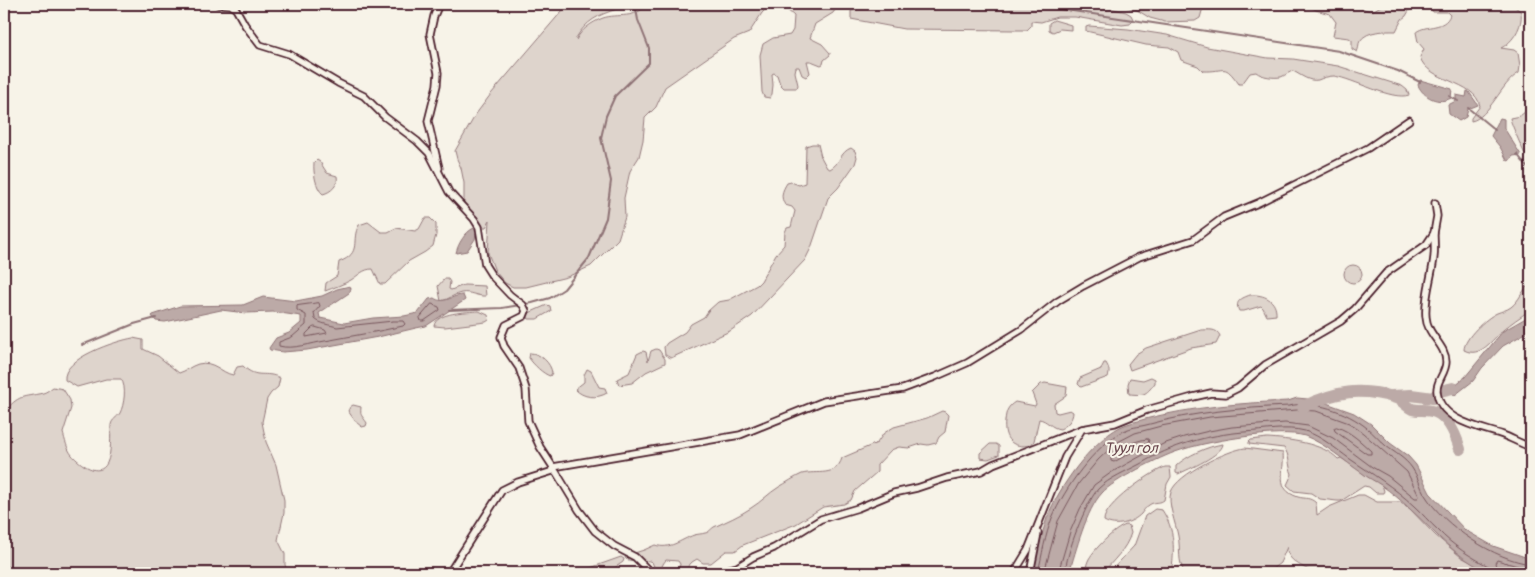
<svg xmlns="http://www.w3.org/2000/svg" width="1535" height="577" viewBox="0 0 1535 577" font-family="Pangolin,sans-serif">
<rect width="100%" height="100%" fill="#f7f3e8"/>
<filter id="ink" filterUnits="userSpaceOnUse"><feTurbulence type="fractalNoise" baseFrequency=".02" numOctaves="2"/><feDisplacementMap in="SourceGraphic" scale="10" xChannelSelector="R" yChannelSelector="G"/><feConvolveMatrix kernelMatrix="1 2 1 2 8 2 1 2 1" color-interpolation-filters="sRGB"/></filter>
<g filter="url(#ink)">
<!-- green -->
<g fill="#ded4cc" stroke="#947a7c">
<path d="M568 4H636C630 8 624 7 617 9 598 15 586 21 576 38V40C581 30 592 22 603 18 618 13 636 20 646 4H839L833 13 815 24 810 38 822 44 830 53V55L824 60 823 64 821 65 811 61H807L810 73 806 77 802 75 799 67H796L795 72 798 85 797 88H784L780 84 777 75 774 73 772 74 773 85 772 94 770 98 764 97 762 92 760 55 763 44 773 38 790 35 793 30 794 16 785 8 769 6 762 13 749 33 734 39 665 87 656 107 645 118 643 140 639 157 630 171 624 198 625 217 618 239 591 266 567 277 526 287H513L505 283 495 271 488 253 490 220 486 227H482L464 204V183L461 168 457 159 455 151 476 114 491 94Z"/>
<polygon points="842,4 1093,4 1126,12 1131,15 1133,19 1130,24 1122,25 1075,17 1057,17 1041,22 1031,21 1031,26 1027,30 1016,30 904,29 851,19 851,11 854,10"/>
<polygon points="1118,4 1204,4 1200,18 1195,21 1165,22 1150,18 1137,10"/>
<path d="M1305 4H1344L1345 7H1358L1370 11 1374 10 1384 4H1406L1410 9 1406 16 1402 19 1396 31C1386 31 1367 30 1360 41 1358 44 1359 49 1357 52L1352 49V40L1349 38 1333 36 1336 22 1330 14 1316 10Z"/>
<path d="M1432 4H1512L1521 12C1523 26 1513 42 1501 48L1514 50 1518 53 1520 66 1519 73C1501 83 1489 118 1471 121V118L1480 106C1475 80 1427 82 1420 57L1424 49 1418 42 1416 32C1427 24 1444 30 1450 15L1447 12H1433L1431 8Z"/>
<polygon points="1054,20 1071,25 1071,30 1060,29 1053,32 1049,30 1049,23"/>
<path d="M1089 26 1128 29 1167 35 1207 47 1268 58 1293 59 1338 66 1402 86 1407 90 1409 95C1392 101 1354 79 1334 76 1328 76 1323 78 1318 80 1309 82 1301 75 1293 71 1289 72 1286 75 1281 77 1274 78 1262 77 1256 72L1250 73 1242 84H1239C1223 62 1227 72 1203 71L1198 66 1181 60 1178 52 1169 47 1146 45 1086 31V27Z"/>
<path d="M1531 107V159C1529 157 1526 156 1525 154 1523 151 1510 121 1510 118L1520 116Z"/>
<path d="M812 144H818L821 157 827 168 830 169C840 164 840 152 851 148L855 151 857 157 855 164 838 188 828 198 811 248 805 260 752 316 730 331 671 358 665 355 664 347 667 343 685 332 691 324 704 317 708 311 718 302 729 300 757 285 761 281 776 254 784 245 785 232 787 228 791 227 795 211 792 207 785 205C780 197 782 191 787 183L791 182 799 185 805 183 806 146Z"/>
<path d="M317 160 320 162 327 173 337 176C339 185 331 192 323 194 316 189 313 172 314 163Z"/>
<path d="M425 218H430L436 224V235L433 246 425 252 409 261 385 284H380L373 269C363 269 359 275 351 280 344 284 333 288 325 291L326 283 337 276 339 262C363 253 350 240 359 225L368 222 381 232H388L396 228 415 231 419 229Z"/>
<circle cx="1353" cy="274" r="9"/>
<path d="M444 279H448L450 282 449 289 451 290 464 285 485 286 486 296C478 297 470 291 461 293 454 294 448 300 441 301L438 286Z"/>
<path d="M1531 283V307L1529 311C1520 317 1511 323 1503 330 1492 339 1481 359 1464 350 1464 338 1486 318 1497 313 1502 311 1507 310 1511 307 1520 300 1522 290 1531 283Z"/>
<path d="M1250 295C1264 294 1277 300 1276 315L1267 316 1263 308 1261 306 1244 311H1239C1234 301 1242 298 1250 295Z"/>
<polygon points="547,305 550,306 551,311 537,319 529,319 527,316 529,313"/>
<path d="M479 311 488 315 489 320 486 322 445 327 434 326C436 312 467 312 479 311Z"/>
<path d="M1201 330C1208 330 1217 328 1220 336L1216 344 1191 348 1130 370 1128 364 1136 354 1146 348Z"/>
<path d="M133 338 143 340V349L158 356 179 373C186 371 191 366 198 364 214 360 221 373 233 375L237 367 243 366C257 380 265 370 280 378L278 387 271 393 267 399 262 422 266 442 276 465 284 500V513L278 540 285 554V565L288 573H4V412C20 394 21 398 43 393 47 392 50 389 53 387L63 389 70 400 71 408 63 433C65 440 67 449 72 455 79 463 99 479 107 463 112 452 110 437 111 425 112 419 117 418 120 413 124 405 127 387 121 379H106L77 387 65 380C62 358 116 341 133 338Z"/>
<polygon points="656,349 659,350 665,359 665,363 646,372 632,383 619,385 617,379 629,373 637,354 643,351 646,352 648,361 651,351"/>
<path d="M530 353C540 353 551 363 552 373L550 376C543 374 533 364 529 358Z"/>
<path d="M1104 363H1106C1109 368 1110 372 1108 377L1081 387 1078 384 1080 378 1101 369Z"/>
<path d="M587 369 591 371 599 387 605 388 607 393C597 399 583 398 575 389L584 382V375Z"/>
<path d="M1151 377 1155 379V383C1145 396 1144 395 1129 394L1128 384 1130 378 1143 380Z"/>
<path d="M1045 383 1067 387 1066 396 1054 404 1055 412 1058 413 1070 410 1073 412C1073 419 1067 426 1060 429 1051 428 1047 420 1039 419L1034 441 1031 445C1012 449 1003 439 1005 421 1006 412 1007 407 1015 402L1035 406 1036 404 1032 393 1041 384Z"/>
<path d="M353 405 361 407C360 417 362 415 367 423L366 426 362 427 356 422 348 411 350 407Z"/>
<path d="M942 411 945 412 948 415 945 432 939 437 936 443 928 445 921 444 909 448 899 447 891 450 877 465V472L855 491 851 500 844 504 823 507 796 524 743 545 735 551H726L711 563H703L697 559 692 562 684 571 681 572 679 569 680 564 678 561 666 560C662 564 662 568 659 572L656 571 652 562C643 558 634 563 626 559L625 557 628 555 644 550 655 545C670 550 680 540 694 535 698 534 702 534 705 533 708 533 711 529 714 527 727 521 739 516 751 508 761 502 769 493 779 487 786 483 795 477 802 474 817 470 836 478 842 458L877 443 884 433 894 427 927 418Z"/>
<path d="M1267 438C1287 439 1323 443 1338 459L1341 458 1382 485 1384 491 1383 493H1376L1369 487 1364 486 1341 501H1337L1320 499 1311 493 1294 491 1287 485 1292 474C1288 465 1290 455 1284 448L1249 444V442L1251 440Z"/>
<polygon points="990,444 996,444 999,446 999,455 988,459 980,458 980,453"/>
<path d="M1223 444C1222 455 1189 469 1178 474L1176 473V466C1186 456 1208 446 1223 444Z"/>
<path d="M1245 448 1283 453C1285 471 1274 489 1298 497 1305 499 1310 497 1316 503L1317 515 1329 507 1358 495H1364L1377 502H1401L1410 509 1435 535 1461 557 1492 573H1314C1304 567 1286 561 1287 547L1280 563 1267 573H1185C1177 561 1181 550 1178 536 1176 524 1167 503 1171 492 1177 474 1228 450 1245 448Z"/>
<path d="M1165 467H1170L1171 477 1167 484 1164 500C1160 503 1157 502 1153 503 1147 505 1144 510 1141 514 1132 523 1116 528 1104 521 1103 505 1150 473 1165 467Z"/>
<path d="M1155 509 1162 510C1175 529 1175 551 1171 573H1109L1134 546 1145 516Z"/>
<path d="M1126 525 1129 526 1131 533C1126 550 1113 560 1103 573H1087C1086 569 1086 565 1088 561 1092 551 1115 528 1126 525Z"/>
<polygon points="621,557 624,559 623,562 607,573 576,573"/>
</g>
<!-- water -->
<g fill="#bcaaa7" stroke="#8e7275">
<path d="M1420 80 1452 89 1451 98C1439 105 1423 97 1418 85Z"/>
<polygon points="1467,91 1469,92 1478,105 1468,109 1466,117 1459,121 1449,114 1448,105 1456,101 1456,95 1466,97"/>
<polygon points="1500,118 1504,119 1504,128 1521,155 1513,156 1509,161 1507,160 1500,147 1491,136"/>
<path d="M474 228 476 233 475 239 467 251 456 253C458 244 465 232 474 228Z"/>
<path d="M350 286 351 289 349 293 319 313 320 318 344 323 373 318 404 316 418 313 429 299 434 298C444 305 452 295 463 295L465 300 426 326 416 328 378 337 307 350 283 352 270 350 269 348 276 338 289 333 301 323V316L273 312 246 313 221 310 165 322 156 321 152 316 153 315 180 306 243 305 263 297 296 301 322 296 337 289Z"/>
<polygon points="1531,315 1531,330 1503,346 1482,368 1473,381 1455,395 1453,394 1453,388 1455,385 1465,377 1503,331"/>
<path d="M1297 398 1318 400 1354 413 1371 424 1390 443 1408 456 1416 465 1430 493 1465 530 1493 546 1531 559V573C1519 573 1506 575 1493 573 1486 572 1479 567 1473 564 1447 548 1432 529 1410 509 1402 501 1391 492 1381 485 1375 481 1368 478 1362 473 1344 461 1326 444 1305 436 1280 428 1203 442 1178 451 1162 456 1112 481 1102 493 1086 510 1076 551 1069 573H1032C1037 555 1041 536 1047 518 1059 487 1090 443 1120 427 1128 423 1136 422 1145 419 1192 407 1240 403 1288 401Z"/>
</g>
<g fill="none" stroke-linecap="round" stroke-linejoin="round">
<!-- shore -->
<g stroke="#78575d" stroke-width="1">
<path d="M319 303 320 306 314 313 315 319C320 324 331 325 337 327L393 321H403L405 324 403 326C377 332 351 336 325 341 312 343 293 350 279 346V342L292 337 306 325V315L297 310V306Z"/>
<polygon points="432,304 439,307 440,310 424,321 421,321 420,318"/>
<polygon points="315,327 325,330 327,333 306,337 306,334 312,328"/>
<path d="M1337 427C1351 432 1360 441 1371 451V454H1367L1335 431 1334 428Z"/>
<path d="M1147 439 1149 440 1148 443 1114 462 1111 461V458C1122 448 1132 441 1147 439Z"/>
<path d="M1038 573C1042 555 1045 536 1052 518 1065 488 1094 446 1124 431 1131 427 1138 427 1146 425 1193 412 1240 408 1289 406 1314 400 1346 411 1367 428 1373 433 1379 440 1386 446 1395 453 1405 458 1412 468 1418 476 1420 487 1425 495 1444 526 1495 560 1531 564"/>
<polyline points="1044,573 1058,521 1079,483 1098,460 1116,443 1135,433 1161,426 1210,417 1297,410 1316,411 1349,423 1363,433 1407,472 1419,496 1418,498 1415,498 1388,476 1372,467 1333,438 1308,426 1285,423 1232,427 1209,431 1184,437 1163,444 1112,472 1094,485 1080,509 1070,532 1058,573"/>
<path d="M1065 573C1066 554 1085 504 1098 489 1109 478 1127 471 1140 464 1172 445 1207 435 1244 432 1264 431 1286 426 1305 431 1321 436 1336 449 1350 459 1372 474 1394 487 1414 506 1422 513 1429 522 1438 530 1453 546 1471 557 1490 567L1492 573"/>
<polyline points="1498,573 1495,563 1497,560 1531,570"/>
</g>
<!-- stream -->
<g stroke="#8e7275" stroke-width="2">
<polyline points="1026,4 1339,51 1398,71 1420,82"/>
<polyline points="1449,96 1458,101"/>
<polyline points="1468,108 1495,130"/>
<polyline points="1517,154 1531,172"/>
<polyline points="449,310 502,308 532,303 550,298 564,289 589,258 606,218 611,181 601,138 606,116 615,96 649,63 649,48 638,20 635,4"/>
<polyline points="82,345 134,324 156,318"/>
</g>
<!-- river -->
<g stroke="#bcaaa7" stroke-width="12">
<polyline points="1392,396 1411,395 1433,398 1440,391 1453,388"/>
<path d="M1303 407C1335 391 1361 387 1396 398 1402 400 1406 406 1412 409 1419 411 1427 409 1435 412 1449 417 1456 436 1460 449"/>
</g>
<!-- minor casing -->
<g stroke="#4a1f2b" stroke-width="9">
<g id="minor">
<polyline points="147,4 173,4"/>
<polyline points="176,4 191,4"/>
<polyline points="218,4 231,5 236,9 245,25 260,45 289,54 338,83 364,96 385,117 417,141 429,153 449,192 474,219 479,227 485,265 492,276 510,295 523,305 526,311 524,316 506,325 501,337 504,346 519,368 526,389 528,421 540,447 553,467 553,471 518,482 502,490 449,573"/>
<polyline points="439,168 428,121 437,85 438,73 430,34 434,16 439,4"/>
<path d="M1434 233C1434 241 1435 249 1434 257 1432 277 1424 297 1426 317 1427 335 1446 345 1446 362 1446 373 1436 381 1437 391 1439 421 1480 427 1503 435 1513 439 1521 444 1531 447"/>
<polyline points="651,573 635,557 614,546 595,531 579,510 553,467 740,435 824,401 903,389 935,377 967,363 1021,330 1058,301 1083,286 1139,257 1193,240 1224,217 1258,203 1368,148 1409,120"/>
<polyline points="714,573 737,567 753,557 774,548 821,519 858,508 894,493 917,488 947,478 981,471 993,464 1082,429"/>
<polyline points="1014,573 1028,550 1065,457 1082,429 1115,423 1147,410 1193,397 1211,393 1226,394 1238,388 1265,365 1341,321 1355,309 1386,273 1426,245 1434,233 1437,216 1435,203"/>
<polyline points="1030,573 1038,533"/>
</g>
</g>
<!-- minor -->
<use href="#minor" stroke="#f7f3e8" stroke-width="5.5"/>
</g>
</g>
<g text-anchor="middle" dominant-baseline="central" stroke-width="4" stroke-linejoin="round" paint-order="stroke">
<!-- water labels -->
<g font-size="15" font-style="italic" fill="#6c4950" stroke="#f7f3e8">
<text x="1131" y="448">Туул гол</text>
</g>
</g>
<!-- margin -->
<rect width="1535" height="577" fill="none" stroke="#f7f3e8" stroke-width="20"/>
<rect x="10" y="10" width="1515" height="557" fill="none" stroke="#4a1f2b" stroke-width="2" filter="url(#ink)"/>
</svg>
